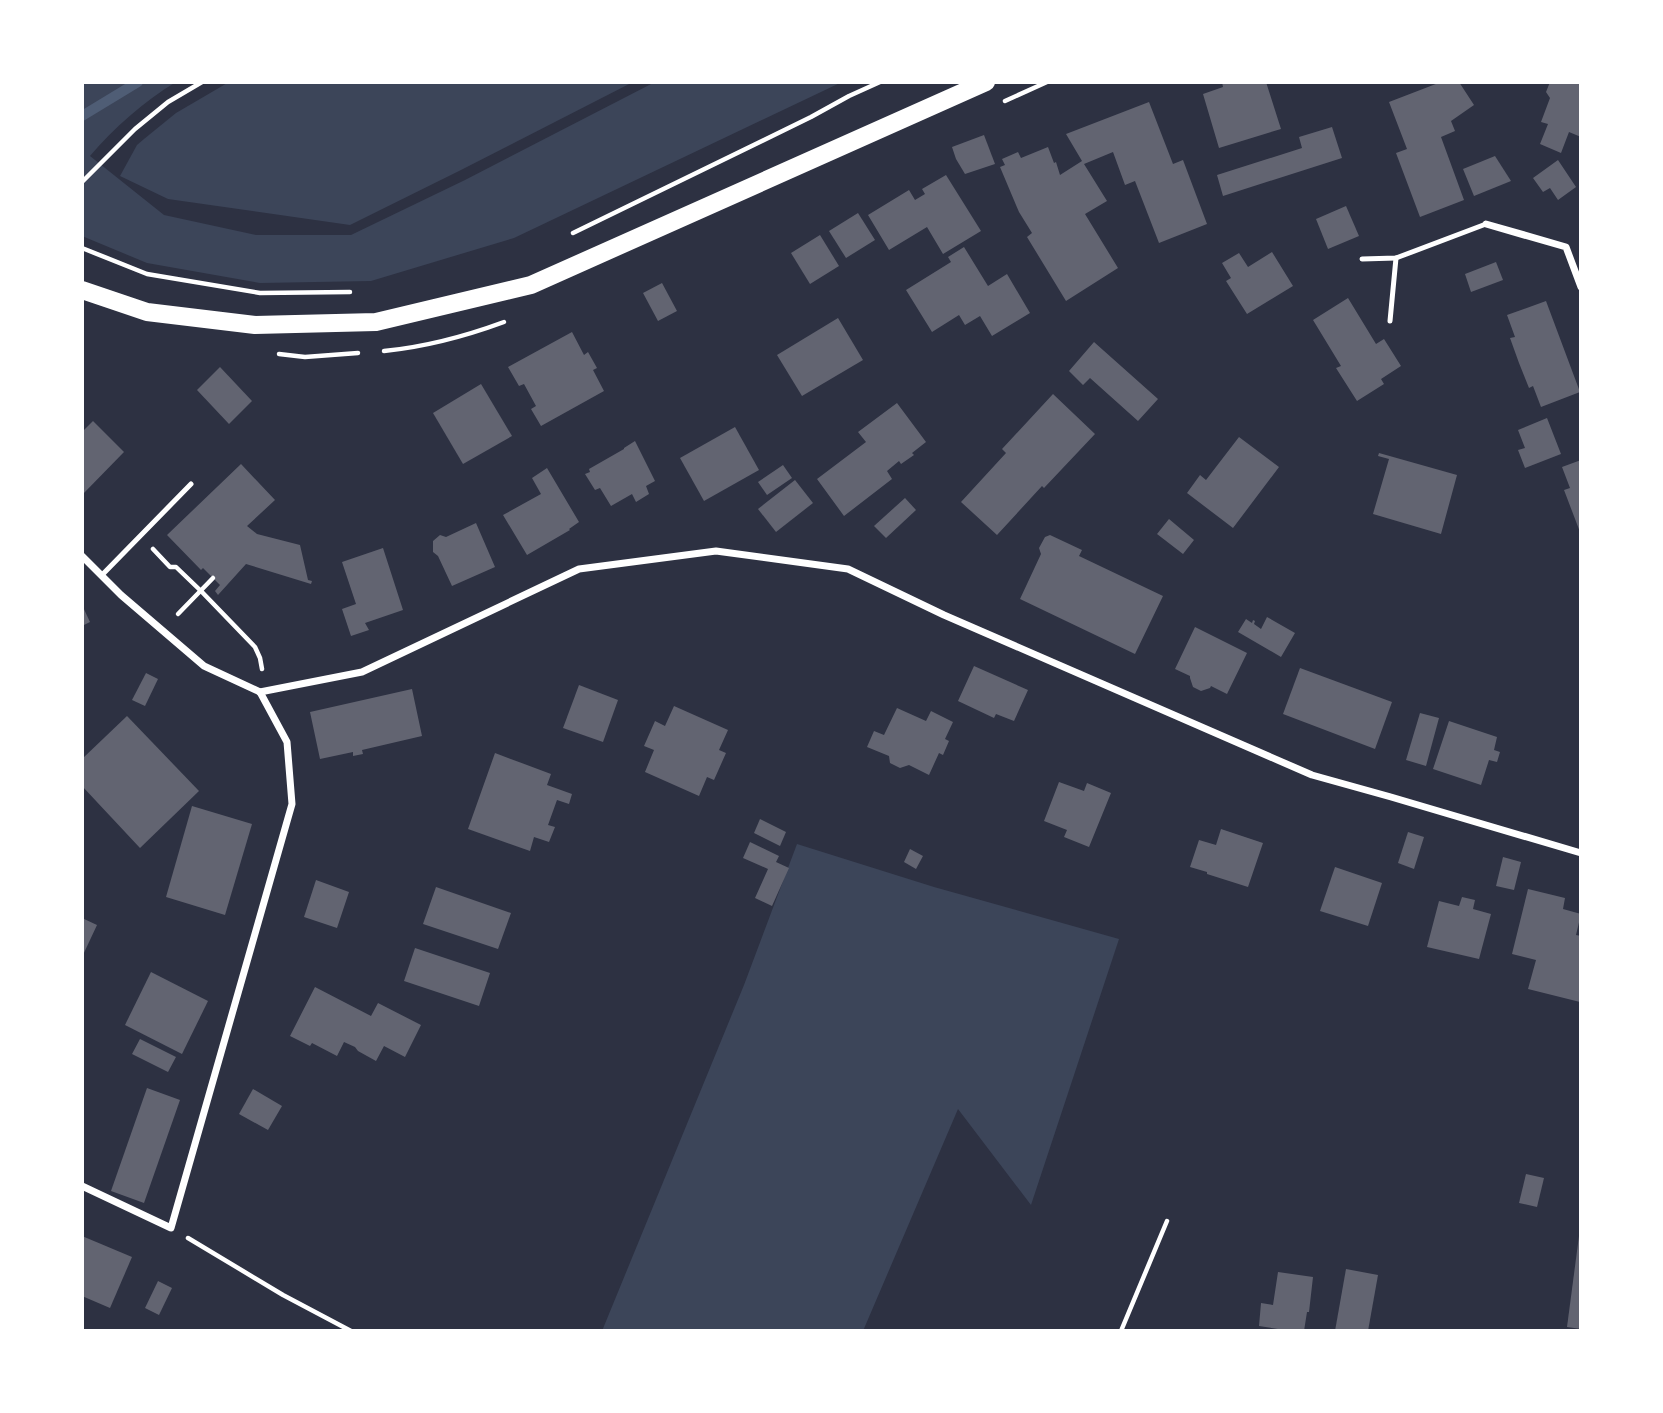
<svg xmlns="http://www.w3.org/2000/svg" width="1663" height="1413" viewBox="0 0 1663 1413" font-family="Commissioner,sans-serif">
<rect width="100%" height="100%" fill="#2d3142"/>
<!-- green -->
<g fill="#3c4559">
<path d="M82 82H176C144 101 114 128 90 156L164 215 256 235H351L465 180 655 82H842L514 238 371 281 260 283 147 263 82 236Z"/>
<polygon points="229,82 633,82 459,171 350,225 168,199 120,176 137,145 144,139 176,113"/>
<polygon points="797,844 934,887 1119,939 1031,1205 958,1109 863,1331 602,1331 744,985"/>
</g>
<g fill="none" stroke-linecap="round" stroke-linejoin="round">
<!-- stream -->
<polyline stroke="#4f5d75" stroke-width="10" points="82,116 138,82"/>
</g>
<!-- building -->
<g fill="#626471">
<polygon points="1222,82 1266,82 1281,129 1219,148 1203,94 1223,87"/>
<polygon points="1441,82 1459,82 1474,105 1451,121 1455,131 1441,137 1464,200 1420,217 1396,153 1407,149 1389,102"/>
<polygon points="1550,82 1581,82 1581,137 1569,132 1561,153 1540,144 1548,124 1541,122 1550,98 1546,92"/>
<polygon points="1149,102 1173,164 1183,160 1207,224 1159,243 1135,181 1125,185 1113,152 1084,164 1107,201 1085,214 1118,268 1066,301 1027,237 1032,233 1019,212 1000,167 1005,165 1002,159 1018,152 1021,158 1048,147 1054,163 1056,162 1060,175 1082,161 1066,134"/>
<polygon points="1332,127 1342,158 1223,196 1217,175 1302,148 1299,137"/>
<polygon points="984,135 995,164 965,174 956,159 952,147"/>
<polygon points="1495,156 1511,181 1474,196 1463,169"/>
<polygon points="1558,160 1576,187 1558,200 1550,188 1543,192 1533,178"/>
<polygon points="946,175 981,231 943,254 927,227 889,250 868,215 909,190 915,200 925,194 922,189"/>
<polygon points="1346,206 1359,236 1328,249 1316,219"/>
<polygon points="858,213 875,240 846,258 829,231"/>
<polygon points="820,235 839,266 810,284 791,253"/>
<polygon points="964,247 988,286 1007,274 1030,313 992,336 980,316 965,325 959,315 932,332 906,290 951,262 948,257"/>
<polygon points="1272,252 1293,286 1247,314 1226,281 1231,278 1222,263 1239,253 1248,267"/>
<polygon points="1496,262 1503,280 1471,292 1465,274"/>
<polygon points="662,283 677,311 658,321 643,293"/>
<polygon points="1348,298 1376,344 1384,339 1401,366 1381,379 1384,384 1357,401 1336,368 1341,366 1313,320"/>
<polygon points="1546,301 1580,392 1541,407 1533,386 1529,388 1519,363 1510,338 1515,337 1507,315"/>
<polygon points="838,318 863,360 802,396 777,355"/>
<polygon points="572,332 584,355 588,352 597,368 593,370 604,391 541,426 531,409 536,406 524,384 519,386 508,367"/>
<polygon points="1094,342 1158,399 1138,421 1090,378 1083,385 1069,371"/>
<polygon points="220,367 252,401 229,424 197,390"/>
<polygon points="481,384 512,436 463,464 433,413"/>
<polygon points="1053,394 1095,434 1044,488 1042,486 997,535 961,502 1006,453 1002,449"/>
<polygon points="897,403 926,442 912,453 914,455 901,464 899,461 887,471 892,479 844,516 817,479 866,442 858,432"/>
<polygon points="1547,418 1561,454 1525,468 1518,450 1525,448 1518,430"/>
<polygon points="93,421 124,452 82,495 82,432"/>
<polygon points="735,427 759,470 704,501 680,458"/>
<polygon points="1239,437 1279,467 1233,528 1187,493 1200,475 1206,480"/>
<polygon points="635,441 655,481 646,486 649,494 636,502 632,494 611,506 600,488 595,490 585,474 590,472 589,469 624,449 624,448"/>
<polygon points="1379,453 1457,475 1441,534 1373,514 1389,459 1378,456"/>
<polygon points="1581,460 1581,532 1580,532 1564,490 1570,488 1562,467"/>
<polygon points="241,464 275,500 247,526 257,534 300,545 308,580 312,581 311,584 246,564 218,595 215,591 220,585 203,568 201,570 167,535"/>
<polygon points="783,465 792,478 767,495 758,482"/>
<polygon points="547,468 579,522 569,529 570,530 527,555 503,515 541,494 532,478"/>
<polygon points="795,480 813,503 776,532 758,509"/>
<polygon points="905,498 916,510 886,538 874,526"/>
<polygon points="1169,519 1194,540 1183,554 1157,534"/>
<polygon points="476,523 495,567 452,586 438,556 433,552 433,541 440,535 446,537"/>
<polygon points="1050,535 1082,550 1079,556 1163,596 1135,654 1020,599 1041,554 1039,548 1045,537"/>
<polygon points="383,548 403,610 365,623 369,630 351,636 342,609 356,604 342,562"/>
<polygon points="82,605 90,622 82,626"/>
<polygon points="1267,617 1295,633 1281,657 1238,632 1246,619 1252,623 1253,620 1255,621 1254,624 1261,629"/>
<polygon points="1195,627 1247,653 1227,694 1211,686 1210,688 1201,691 1193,687 1190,678 1190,676 1175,669"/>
<polygon points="974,666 1028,690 1014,721 996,714 994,718 958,701"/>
<polygon points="1300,668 1392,702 1375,749 1283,714"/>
<polygon points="146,673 158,679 145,706 132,700"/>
<polygon points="579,685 618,700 603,742 563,728"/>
<polygon points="412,689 422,736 362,750 363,754 353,756 353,752 320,759 310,712"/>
<polygon points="674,706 728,730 719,750 726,753 714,780 707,777 699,796 645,772 654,750 644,746 655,721 665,726"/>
<polygon points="897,708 926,721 931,711 953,722 945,739 949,741 943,755 939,753 929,775 909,765 900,768 890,763 889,756 867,747 874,731 884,735"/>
<polygon points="1420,713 1439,718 1426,766 1406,760"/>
<polygon points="127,716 199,791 140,848 82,786 82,759"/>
<polygon points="1449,721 1497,737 1494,750 1500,752 1497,762 1489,760 1481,785 1433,769"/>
<polygon points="495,753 551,774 547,785 572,794 569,804 557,800 548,825 555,827 549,842 534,837 530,851 468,829"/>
<polygon points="1059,782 1084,791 1087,783 1111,793 1089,847 1064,837 1067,830 1044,821"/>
<polygon points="192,806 252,824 225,915 166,897"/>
<polygon points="760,819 786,832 780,846 754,833"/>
<polygon points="1221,829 1263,843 1248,887 1207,874 1207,872 1190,867 1199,840 1216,845"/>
<polygon points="1408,832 1424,837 1414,869 1398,863"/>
<polygon points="750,842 779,856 776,862 789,868 772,906 755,898 768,869 743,858"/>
<polygon points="910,849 923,856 916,869 904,862"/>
<polygon points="1503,857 1521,862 1514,890 1496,886"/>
<polygon points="1335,867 1382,883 1368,926 1320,911"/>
<polygon points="316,880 349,892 337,928 304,917"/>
<polygon points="436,887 511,913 498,949 423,924"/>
<polygon points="1528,889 1565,898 1563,909 1581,914 1576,935 1581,936 1580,1002 1528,989 1536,960 1512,954"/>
<polygon points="1462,897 1475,900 1473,909 1491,914 1479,959 1427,947 1439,901 1459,906"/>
<polygon points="82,918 97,925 82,957"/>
<polygon points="415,948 490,973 479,1006 404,981"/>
<polygon points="151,972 208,1001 182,1054 125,1025"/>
<polygon points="315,987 371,1016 378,1003 421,1025 405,1057 384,1046 376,1061 358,1051 355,1047 344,1042 337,1056 312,1043 310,1046 290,1036"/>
<polygon points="140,1039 176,1057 168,1072 132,1054"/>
<polygon points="147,1088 180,1100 144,1203 111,1191"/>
<polygon points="253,1089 282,1106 268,1130 239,1114"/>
<polygon points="1526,1174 1544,1178 1537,1207 1519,1203"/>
<polygon points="82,1236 132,1257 110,1308 82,1296"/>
<polygon points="1579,1236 1581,1237 1581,1329 1567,1327"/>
<polygon points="1346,1269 1378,1275 1368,1331 1335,1331"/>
<polygon points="1278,1272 1313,1277 1309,1312 1307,1312 1304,1331 1284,1331 1284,1330 1259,1326 1261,1303 1273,1305"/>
<polygon points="158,1281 172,1288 159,1315 145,1308"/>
</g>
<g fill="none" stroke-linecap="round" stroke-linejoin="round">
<!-- path -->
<g stroke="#fff" stroke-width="4.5">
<polyline points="1005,101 1047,82"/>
<polyline points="82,182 135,129 168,102 202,82"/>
<polyline points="573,233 811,117 849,96 880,82"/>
<polyline points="82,248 147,274 260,293 350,292"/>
<path d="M384 351C425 347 466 336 504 322"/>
<polyline points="279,354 305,357 358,353"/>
<polyline points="153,549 170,567 176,567 201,591 255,647 260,658 262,669"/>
<polyline points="178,614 213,578"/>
<polyline points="188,1238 283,1295 351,1331"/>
<polyline points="1121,1331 1167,1221"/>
</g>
<!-- service -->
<g stroke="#fff" stroke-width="5">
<polyline points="1362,259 1396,258 1486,224"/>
<polyline points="1390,321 1396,258"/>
<polyline points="102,575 191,484"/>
</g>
<!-- minor -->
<g stroke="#fff" stroke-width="7">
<polyline points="1486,224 1566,247 1581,287"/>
<polyline points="82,556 121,595 204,666 260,692 287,742 292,804 171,1228 82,1186"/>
<polyline points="260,692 362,672 579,569 716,551 848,569 944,615 1312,775 1391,797 1581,853"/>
</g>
<!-- primary -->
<polyline stroke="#fff" stroke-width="18" points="82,290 147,312 255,325 376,322 531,285 986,82"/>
</g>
<!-- border -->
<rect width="1663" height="1413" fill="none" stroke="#ffffff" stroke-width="168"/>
</svg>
